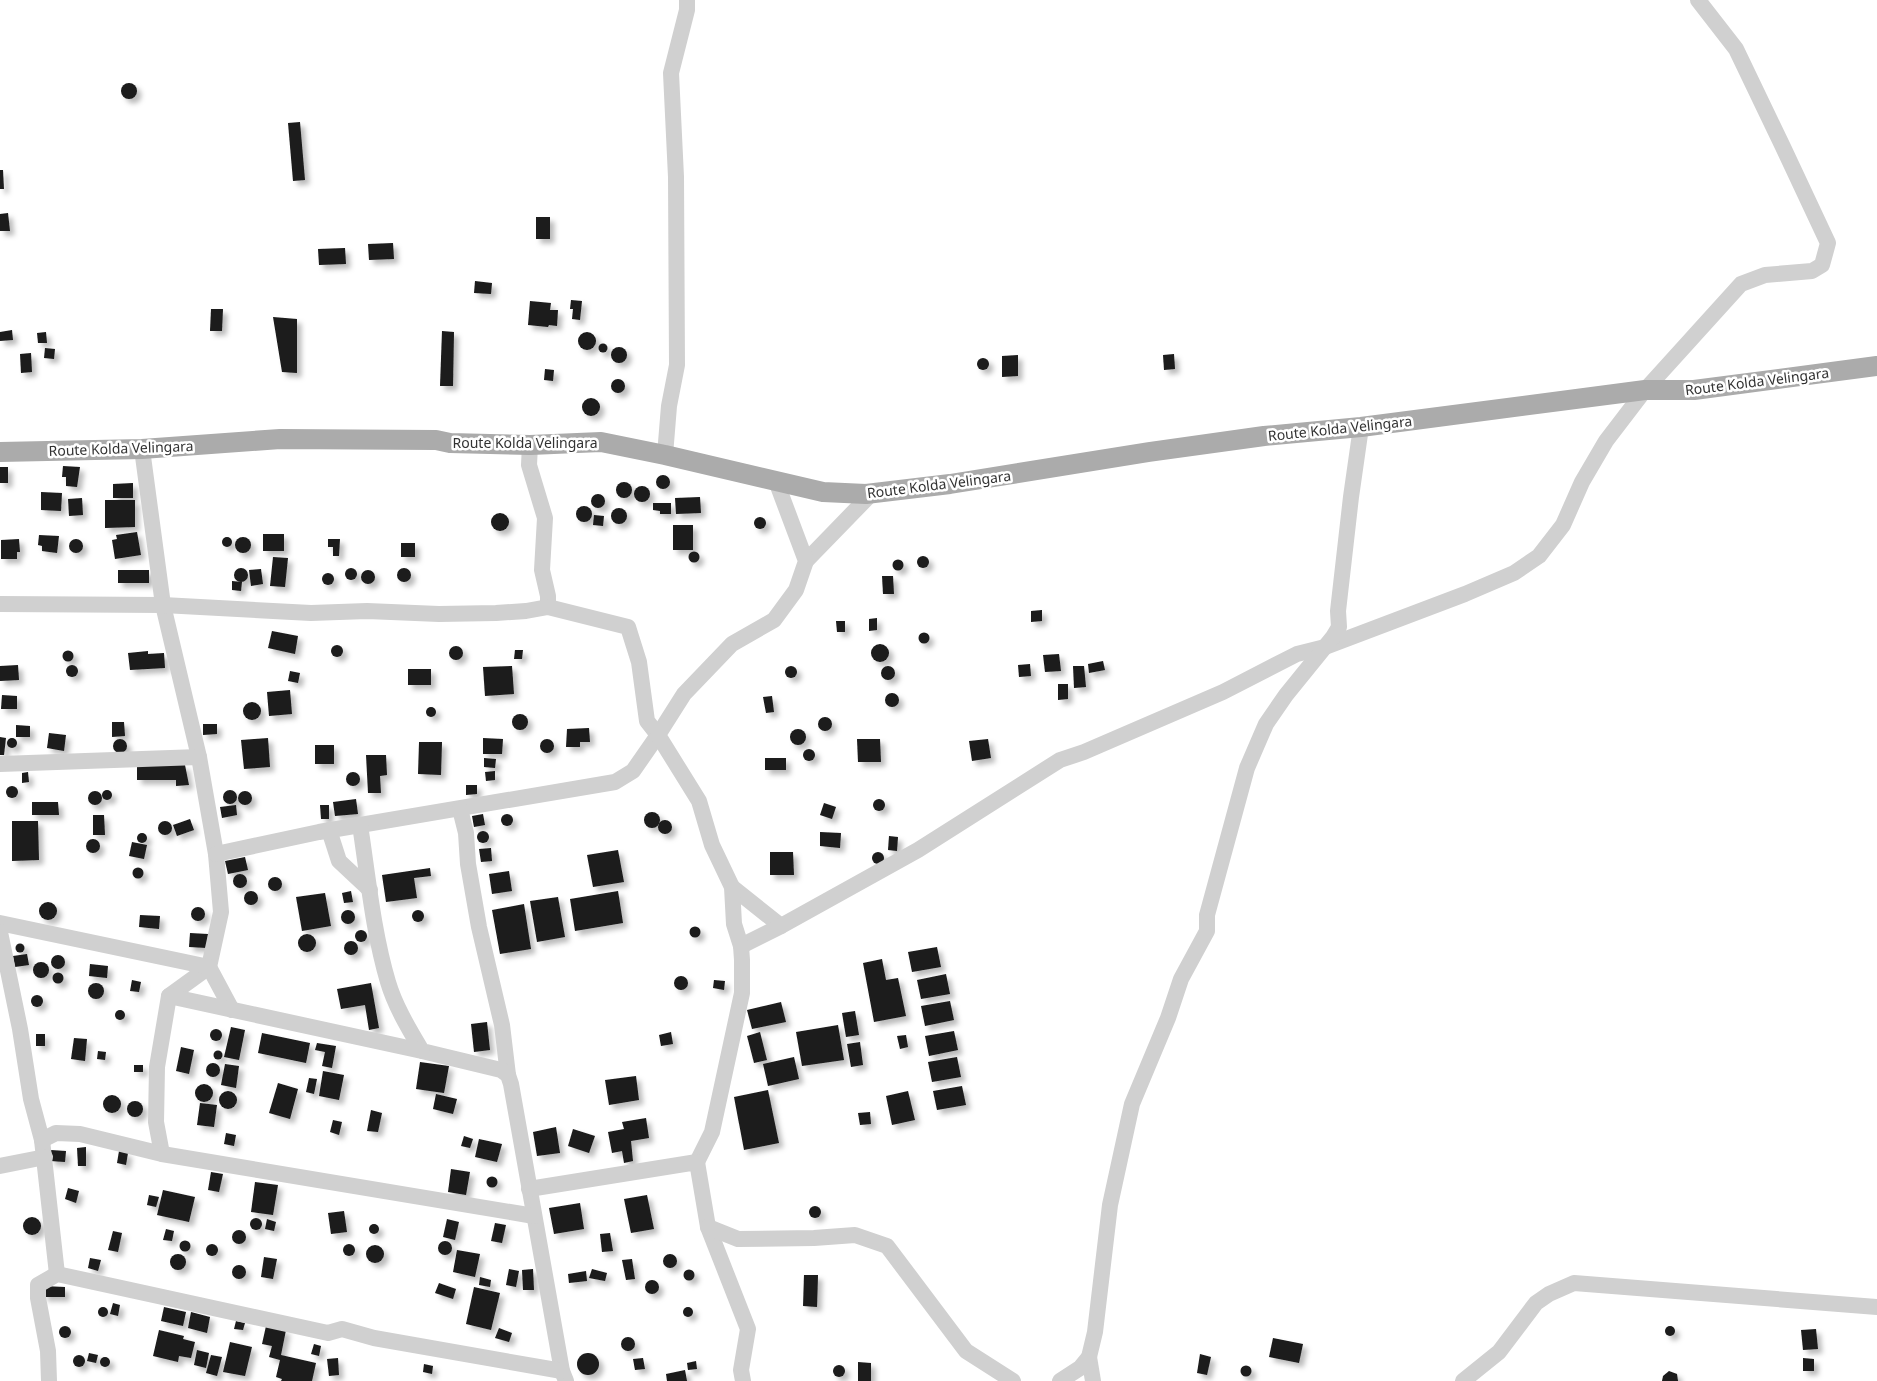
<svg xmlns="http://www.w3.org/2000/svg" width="1877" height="1381" viewBox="0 0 1877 1381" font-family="'Noto Sans',sans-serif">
<defs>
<filter id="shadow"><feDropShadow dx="4.5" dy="4.5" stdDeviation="2.5" flood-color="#0004"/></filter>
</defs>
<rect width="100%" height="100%" fill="#fff"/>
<!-- building -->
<g fill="#1a1a1a" filter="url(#shadow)">
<circle cx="129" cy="91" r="8"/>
<polygon points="300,122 305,180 293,181 288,123"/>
<polygon points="0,170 3,170 4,189 0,189"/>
<polygon points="8,213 10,231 0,231 0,214"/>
<rect x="536" y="217" width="14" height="22"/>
<polygon points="393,243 394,259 369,260 368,244"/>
<polygon points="345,248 346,264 319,265 318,249"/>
<polygon points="475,281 492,283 491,294 474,293"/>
<polygon points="571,300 582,301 580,320 572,319 573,309 570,309"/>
<polygon points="530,301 551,303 550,310 558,310 557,326 549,325 548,327 528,325"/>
<polygon points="211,309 223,309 222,331 210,331"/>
<polygon points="273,317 297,319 297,373 282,372"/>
<polygon points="12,330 13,340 0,341 0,332"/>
<polygon points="442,331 454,332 453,386 440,386"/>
<circle cx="587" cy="341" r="9"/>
<polygon points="46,332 47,343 38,343 37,333"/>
<circle cx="603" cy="348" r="4.5"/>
<circle cx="619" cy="355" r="8"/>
<polygon points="45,348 55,349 54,359 44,358"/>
<polygon points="31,353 32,372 21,373 20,354"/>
<polygon points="1174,354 1175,369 1164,370 1163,355"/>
<polygon points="1018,355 1018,376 1002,377 1002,356"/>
<circle cx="983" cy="364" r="6"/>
<polygon points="545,369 554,370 553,381 544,380"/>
<circle cx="618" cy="386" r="7"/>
<circle cx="591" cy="407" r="9"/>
<polygon points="63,466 80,467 77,487 66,486 66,477 62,477"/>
<rect x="0" y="467" width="8" height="16"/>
<circle cx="663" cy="482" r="7"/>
<circle cx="624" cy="490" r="8"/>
<polygon points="133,483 133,498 113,498 113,484"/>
<circle cx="642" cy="494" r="8"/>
<polygon points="41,492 62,493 61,511 41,510"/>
<circle cx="598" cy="501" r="7"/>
<polygon points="700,497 701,513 676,514 675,498"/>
<polygon points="82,498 83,515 69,516 68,499"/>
<polygon points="105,500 135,500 135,527 105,528"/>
<polygon points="653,503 671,503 671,514 660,514 660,511 653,510"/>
<circle cx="584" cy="514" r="8"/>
<circle cx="619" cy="516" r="8"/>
<circle cx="500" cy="522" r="9"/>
<polygon points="594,515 604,516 603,526 593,525"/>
<circle cx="760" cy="523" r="6"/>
<rect x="673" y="525" width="20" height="25"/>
<polygon points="137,532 141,555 115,559 112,540 117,539 116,535"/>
<rect x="263" y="534" width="21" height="17"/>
<polygon points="39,535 59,536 57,553 42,551 42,546 38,545"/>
<circle cx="243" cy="545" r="8"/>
<circle cx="227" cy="542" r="5"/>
<polygon points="19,539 20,552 17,552 17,559 1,559 1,540"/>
<polygon points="328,539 340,539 339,556 333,556 333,547 328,547"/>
<circle cx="76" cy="546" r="7"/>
<rect x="401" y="543" width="14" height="14"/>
<circle cx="694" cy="557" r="5.5"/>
<circle cx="923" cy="562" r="6"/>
<polygon points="273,557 288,558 285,587 270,586"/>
<circle cx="898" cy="565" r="5.5"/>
<circle cx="404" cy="575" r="7"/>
<circle cx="351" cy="574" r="6"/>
<circle cx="241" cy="575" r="7"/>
<polygon points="261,569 263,584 251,586 249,570"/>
<rect x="118" y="570" width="31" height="13"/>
<circle cx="368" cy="577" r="7"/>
<circle cx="328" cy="579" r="6"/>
<polygon points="882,576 893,576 894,594 883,594"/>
<polygon points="232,581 242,582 241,591 232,590"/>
<polygon points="1042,610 1042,621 1031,622 1031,611"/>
<polygon points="877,618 877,630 869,631 869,619"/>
<polygon points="836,621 845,621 845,632 837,632"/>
<polygon points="272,631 298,636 295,654 268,648"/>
<circle cx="924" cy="638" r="5.5"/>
<circle cx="880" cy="653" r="9"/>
<circle cx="337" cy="651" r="6"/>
<circle cx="456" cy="653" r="7"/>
<polygon points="515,650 523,650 522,659 514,659"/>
<circle cx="68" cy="656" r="5.5"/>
<polygon points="148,651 148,654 164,653 165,668 130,670 128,653"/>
<polygon points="1059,654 1061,671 1045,672 1043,655"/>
<polygon points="1103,661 1105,670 1089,673 1088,664"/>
<polygon points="1030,664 1031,676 1019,677 1018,665"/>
<circle cx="72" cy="671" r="6"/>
<polygon points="18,665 19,680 0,681 0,666"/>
<circle cx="888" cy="673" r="7"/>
<polygon points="512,666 514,694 485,696 483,667"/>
<polygon points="1073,666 1084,666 1086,687 1074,688"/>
<circle cx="791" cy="672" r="6"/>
<rect x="408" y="669" width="23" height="16"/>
<polygon points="290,671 300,673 298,683 288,681"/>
<polygon points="1058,684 1068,684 1068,699 1058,700"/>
<polygon points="290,690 292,714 269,716 267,692"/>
<circle cx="892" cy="700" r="7"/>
<polygon points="2,695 17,696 17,709 1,709"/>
<polygon points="772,696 774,712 766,713 763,697"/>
<circle cx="252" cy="711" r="9"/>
<circle cx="431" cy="712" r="5"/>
<circle cx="520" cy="722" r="8"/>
<circle cx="825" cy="724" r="7"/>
<polygon points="112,722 124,722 125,736 112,737"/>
<polygon points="203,724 217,724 217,734 203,735"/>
<polygon points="16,725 30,726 30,737 16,737"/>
<polygon points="589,728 590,742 580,742 580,735 580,747 566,747 567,729"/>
<circle cx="798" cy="737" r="8"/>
<polygon points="49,733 66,735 64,751 47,748"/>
<polygon points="0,737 6,738 4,755 0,755"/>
<polygon points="268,738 270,767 244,769 241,740"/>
<polygon points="483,738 503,739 502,754 483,754"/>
<circle cx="12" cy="743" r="5"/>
<circle cx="547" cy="746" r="7"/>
<circle cx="120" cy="746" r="7"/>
<polygon points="857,739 880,739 881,762 858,762"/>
<polygon points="988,739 991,758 972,761 969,741"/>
<polygon points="419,742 442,742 441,775 418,774"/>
<rect x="315" y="745" width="19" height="19"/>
<circle cx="809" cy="755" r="6"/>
<polygon points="366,755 386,755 387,775 380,776 381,793 368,793"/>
<polygon points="484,758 496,759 495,768 484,767"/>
<rect x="765" y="758" width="21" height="12"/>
<polygon points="137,765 185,765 189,785 176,786 176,780 137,780"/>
<polygon points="495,771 495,780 486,781 485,772"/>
<polygon points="28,772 29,782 22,783 22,773"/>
<circle cx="353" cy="779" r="7"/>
<polygon points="466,785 477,785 477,794 466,795"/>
<circle cx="12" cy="792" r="6"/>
<circle cx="230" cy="797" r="7"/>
<circle cx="107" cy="795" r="5"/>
<circle cx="95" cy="798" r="7"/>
<circle cx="245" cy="798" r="7"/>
<polygon points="356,799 358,814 335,816 333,802"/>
<circle cx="879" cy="805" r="6"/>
<polygon points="32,802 58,802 59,815 32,815"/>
<polygon points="824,803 836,807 832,819 820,815"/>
<polygon points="236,805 237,815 222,818 220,807"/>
<polygon points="320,805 329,805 329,819 321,819"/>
<circle cx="652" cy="820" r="8"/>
<polygon points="483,814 485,825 474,827 472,816"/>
<circle cx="507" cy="820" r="6"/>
<polygon points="93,815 104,815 105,835 93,835"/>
<polygon points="190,819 194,830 177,836 173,825"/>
<circle cx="665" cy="827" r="7"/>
<polygon points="12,821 38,821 39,860 12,861"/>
<circle cx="165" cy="828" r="7"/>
<circle cx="483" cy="837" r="6"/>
<polygon points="820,832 841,833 840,848 820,846"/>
<circle cx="142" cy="838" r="5"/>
<polygon points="889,836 898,837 897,851 888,850"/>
<circle cx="93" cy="846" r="7"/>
<polygon points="132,842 147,845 144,859 129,856"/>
<polygon points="491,848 492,861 481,862 479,849"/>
<polygon points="618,850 624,882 593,887 587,855"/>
<polygon points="770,852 793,852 794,875 770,875"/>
<circle cx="878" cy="858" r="6"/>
<polygon points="245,857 248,870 228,874 225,861"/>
<circle cx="138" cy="873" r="5.5"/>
<polygon points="430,868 431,876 414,878 417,898 386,902 382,875"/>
<polygon points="509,871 512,891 492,894 489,874"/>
<circle cx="240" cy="881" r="7"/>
<circle cx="275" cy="884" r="7"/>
<polygon points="351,891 353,902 344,903 342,893"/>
<polygon points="618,891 623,923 575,931 570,899"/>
<circle cx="251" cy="898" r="7"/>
<polygon points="325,893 331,926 302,931 296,897"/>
<polygon points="558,897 565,937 537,942 530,901"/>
<circle cx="48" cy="911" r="9"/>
<polygon points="524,904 531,949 500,954 492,910"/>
<circle cx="198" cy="914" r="7"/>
<circle cx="348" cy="917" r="7"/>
<circle cx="418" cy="916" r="6"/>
<polygon points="140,915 160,916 159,929 139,927"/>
<circle cx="695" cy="932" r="5.5"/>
<circle cx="361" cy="936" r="6"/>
<polygon points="190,933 208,934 207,948 189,947"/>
<circle cx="307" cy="943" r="9"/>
<circle cx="351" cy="948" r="7"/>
<circle cx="20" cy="948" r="4.5"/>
<polygon points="937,947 941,967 912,972 908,952"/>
<polygon points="27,954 29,965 15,967 13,956"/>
<circle cx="58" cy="962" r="7"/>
<polygon points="882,959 886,980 898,978 906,1016 874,1022 863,963"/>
<circle cx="41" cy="970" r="8"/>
<polygon points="90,964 108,966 107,978 89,976"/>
<circle cx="58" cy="978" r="5.5"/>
<polygon points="946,974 950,994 921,999 917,980"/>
<circle cx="681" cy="983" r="7"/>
<polygon points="132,980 141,982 139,992 130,991"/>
<polygon points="714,980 725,981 724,990 713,988"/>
<circle cx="96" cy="991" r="8"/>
<polygon points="371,983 379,1028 369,1030 365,1005 341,1009 337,989"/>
<circle cx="37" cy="1001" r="6"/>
<polygon points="950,1001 954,1020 925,1026 921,1006"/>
<polygon points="781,1002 786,1022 752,1029 747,1010"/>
<circle cx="120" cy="1015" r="5"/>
<polygon points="855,1011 859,1035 846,1037 842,1013"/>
<polygon points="487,1022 490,1050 474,1052 471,1024"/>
<polygon points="838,1025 844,1060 802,1066 796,1032"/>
<polygon points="231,1027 245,1030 239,1060 224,1057"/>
<circle cx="216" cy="1035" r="6"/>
<polygon points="954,1031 958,1050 929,1056 925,1036"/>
<polygon points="671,1032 673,1044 661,1046 659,1035"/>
<polygon points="760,1032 767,1060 754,1063 747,1036"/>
<polygon points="262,1033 310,1043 306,1063 258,1053"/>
<rect x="36" y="1034" width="9" height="12"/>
<polygon points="906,1035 908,1047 900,1049 897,1036"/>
<polygon points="74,1038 87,1039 85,1061 71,1059"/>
<polygon points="860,1042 863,1065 851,1067 847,1044"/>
<polygon points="317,1043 336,1046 332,1068 322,1066 325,1052 315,1050"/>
<polygon points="181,1047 194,1050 189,1074 176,1071"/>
<circle cx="218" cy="1055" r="4.5"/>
<polygon points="98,1051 106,1052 105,1060 97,1059"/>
<polygon points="794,1057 799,1079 768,1086 763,1064"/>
<polygon points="957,1057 961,1077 932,1082 928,1062"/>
<polygon points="420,1062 449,1066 444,1093 416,1089"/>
<circle cx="213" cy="1070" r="7"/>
<polygon points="225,1064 239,1066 236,1088 221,1085"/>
<rect x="134" y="1065" width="9" height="7"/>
<polygon points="323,1071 344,1075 339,1100 319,1096"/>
<polygon points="636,1076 639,1100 609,1105 605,1080"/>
<polygon points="309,1078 317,1079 314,1094 306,1092"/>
<polygon points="278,1083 298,1089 290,1119 269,1113"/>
<circle cx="204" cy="1093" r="9"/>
<polygon points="962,1086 966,1105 937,1110 933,1091"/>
<polygon points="768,1090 779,1143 744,1150 734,1097"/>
<circle cx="228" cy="1100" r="9"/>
<polygon points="908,1091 915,1120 892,1125 886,1096"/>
<polygon points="436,1094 457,1099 453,1114 433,1109"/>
<circle cx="112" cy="1104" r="9"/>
<circle cx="135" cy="1109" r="8"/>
<polygon points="200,1103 217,1105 214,1127 197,1125"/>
<polygon points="371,1110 382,1113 378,1132 367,1131"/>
<polygon points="870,1112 871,1124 860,1125 858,1113"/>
<polygon points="646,1118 649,1138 631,1141 633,1161 624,1163 622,1151 612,1153 608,1132 624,1129 622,1122"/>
<polygon points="333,1120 342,1122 339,1135 330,1132"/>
<polygon points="556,1127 560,1153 537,1156 533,1132"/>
<polygon points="573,1129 595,1136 589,1153 568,1146"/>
<polygon points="226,1133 236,1135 234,1146 224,1144"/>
<polygon points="464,1136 473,1139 470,1148 461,1146"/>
<polygon points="479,1139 502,1144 497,1162 475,1157"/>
<polygon points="86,1147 86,1166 78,1166 77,1148"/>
<polygon points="51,1150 66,1151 65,1162 50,1161"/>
<polygon points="119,1151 128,1153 126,1165 117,1163"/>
<polygon points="451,1169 470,1172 466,1195 448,1192"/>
<polygon points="211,1172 223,1174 219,1192 208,1190"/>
<circle cx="492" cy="1182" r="5.5"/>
<polygon points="255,1182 278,1185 273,1215 251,1212"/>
<polygon points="68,1188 79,1191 76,1203 65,1199"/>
<polygon points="163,1190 195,1197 189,1222 157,1215"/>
<polygon points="149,1195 159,1197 156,1207 147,1205"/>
<polygon points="647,1195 654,1229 631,1233 624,1199"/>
<polygon points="580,1203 584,1229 554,1234 549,1208"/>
<circle cx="815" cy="1212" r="6"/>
<polygon points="344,1211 347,1232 331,1234 328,1213"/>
<circle cx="32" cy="1226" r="9"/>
<circle cx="256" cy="1224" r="6"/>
<polygon points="267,1219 276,1222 274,1231 265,1229"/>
<polygon points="447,1219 459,1222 455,1240 443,1237"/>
<polygon points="495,1223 506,1225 502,1243 491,1241"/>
<circle cx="374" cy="1229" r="5"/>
<polygon points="166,1229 174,1231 172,1241 163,1240"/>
<circle cx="239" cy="1237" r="7"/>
<polygon points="113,1231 122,1233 118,1252 108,1250"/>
<polygon points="610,1233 613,1251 602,1252 600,1234"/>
<circle cx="185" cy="1246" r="5.5"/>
<circle cx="445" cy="1248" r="7"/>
<circle cx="212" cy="1250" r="6"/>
<circle cx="349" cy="1250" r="6"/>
<circle cx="375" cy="1254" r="9"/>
<polygon points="457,1250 480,1254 475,1277 453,1272"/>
<circle cx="178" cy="1262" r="8"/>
<circle cx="670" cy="1261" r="7"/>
<polygon points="264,1257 277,1259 273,1279 261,1277"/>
<polygon points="90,1258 101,1260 98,1271 88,1268"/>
<polygon points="632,1259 635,1279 626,1280 622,1260"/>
<circle cx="239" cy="1272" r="7"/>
<polygon points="509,1269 519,1271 516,1287 506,1285"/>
<polygon points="533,1269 534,1290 523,1290 522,1270"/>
<polygon points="592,1269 607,1273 605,1281 589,1278"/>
<circle cx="689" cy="1275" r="5.5"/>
<polygon points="586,1271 587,1281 569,1283 568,1274"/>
<polygon points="804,1275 818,1275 817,1307 803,1306"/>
<polygon points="480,1277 491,1280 490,1287 479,1285"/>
<circle cx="652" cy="1287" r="7"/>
<polygon points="439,1283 456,1289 453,1299 435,1293"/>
<polygon points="43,1286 65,1287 65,1297 43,1297"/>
<polygon points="474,1287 500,1293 491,1330 466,1324"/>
<polygon points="113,1303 120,1305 118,1316 110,1314"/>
<circle cx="103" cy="1312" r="5"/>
<polygon points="164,1307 186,1312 183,1326 161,1321"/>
<circle cx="688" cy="1312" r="5"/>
<polygon points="191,1312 210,1317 207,1333 188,1328"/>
<polygon points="236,1321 245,1323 243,1330 234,1329"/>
<circle cx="1670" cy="1331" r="5"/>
<polygon points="266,1326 286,1330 281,1355 316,1363 312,1381 281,1381 282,1379 276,1377 280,1360 269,1357 272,1346 262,1344"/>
<circle cx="65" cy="1332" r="6"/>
<polygon points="499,1328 512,1333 509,1342 495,1338"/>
<polygon points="1816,1329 1818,1349 1803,1350 1801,1330"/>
<polygon points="159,1330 184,1336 183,1339 195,1342 191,1358 179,1356 178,1362 153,1356"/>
<circle cx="628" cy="1344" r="7"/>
<polygon points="1273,1338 1303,1344 1299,1363 1269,1357"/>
<polygon points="230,1342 252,1347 245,1376 223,1372"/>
<polygon points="314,1344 321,1346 319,1356 311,1354"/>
<polygon points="197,1350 209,1353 206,1368 194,1365"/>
<circle cx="588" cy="1364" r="11"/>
<polygon points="89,1353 98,1355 96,1363 87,1361"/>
<polygon points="1200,1354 1211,1357 1207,1375 1197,1373"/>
<polygon points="211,1355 222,1357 217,1376 206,1373"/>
<circle cx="79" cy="1361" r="6"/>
<circle cx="105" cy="1362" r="5"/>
<polygon points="338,1358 339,1375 329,1376 327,1359"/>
<polygon points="643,1358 645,1369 635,1370 633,1359"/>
<polygon points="1803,1358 1814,1359 1814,1371 1803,1371"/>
<polygon points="696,1361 697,1369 688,1370 687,1363"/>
<polygon points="858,1362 871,1363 871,1381 858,1381"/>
<polygon points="424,1364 433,1366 432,1374 423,1372"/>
<circle cx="839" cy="1371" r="6"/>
<circle cx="1246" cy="1371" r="5.5"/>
<polygon points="685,1370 687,1381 667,1381 666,1374"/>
<polygon points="1669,1371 1677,1374 1678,1381 1662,1381 1663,1376"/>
</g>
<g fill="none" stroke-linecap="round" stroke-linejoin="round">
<!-- minor -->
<g stroke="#d0d0d0" stroke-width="16">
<polyline points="530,445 529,465 545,518 542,570 548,596 548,607"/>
<polyline points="142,449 163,605 199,757 216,854 221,912 209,967 169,996 157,1067 156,1122 162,1154"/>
<polyline points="665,455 669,406 677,365 676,177 671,73 687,10 687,0"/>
<polyline points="806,561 872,493"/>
<polyline points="0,604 163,605 311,613 367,611 439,614 496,613 526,611 548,607 628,627 639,662 647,721 658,735 633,771 615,782 319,832 216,854"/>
<polyline points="0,764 199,757"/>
<polyline points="460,809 466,833 468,864 479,927 502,1025 508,1075"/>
<path d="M360 825C368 877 373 931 388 982 395 1006 409 1029 422 1051L501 1070 508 1075 511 1084 562 1371 566 1381"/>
<polyline points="329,830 339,861 370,890"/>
<polyline points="732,887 781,926"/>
<polyline points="0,923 209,967 232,1010"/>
<polyline points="0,932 20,1029 31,1099 42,1140 57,1274"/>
<polyline points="741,946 781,926 918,850 1060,760 1084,752 1223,692 1297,654 1325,647 1465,594 1514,573 1539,556 1563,525 1582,482 1606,441 1645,390 1741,284 1765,275 1812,271 1822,265 1828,243 1783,147 1736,49 1698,0"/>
<polyline points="169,996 422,1051"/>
<polyline points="42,1140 56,1133 80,1134 162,1154 534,1216"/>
<polyline points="697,1162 712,1132 742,993 742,960 741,946 734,924 732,887 712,845 699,801 658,735 684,694 732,644 774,620 796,590 806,561 776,481"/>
<polyline points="0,1166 45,1157"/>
<polyline points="529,1189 697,1162 708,1227 748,1329 741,1370 743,1381"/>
<polyline points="708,1227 738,1239 814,1238 855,1235 887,1246 966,1351 1013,1381"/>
<polyline points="1089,1357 1093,1381"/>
<polyline points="49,1381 48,1351 38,1298 38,1285 57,1274 328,1333 342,1329 374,1338 562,1371"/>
<polyline points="1060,1381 1080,1368 1089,1357 1095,1332 1110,1205 1132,1104 1168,1018 1181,979 1207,931 1207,915 1247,768 1266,724 1286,695 1333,637 1339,627 1338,611 1351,497 1361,427"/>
<polyline points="1463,1381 1499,1352 1536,1303 1549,1294 1574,1283 1877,1307"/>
</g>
<!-- major -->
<polyline stroke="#ababab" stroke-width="20" points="0,452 142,449 280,439 436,440 450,443 530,445 601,442 665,455 823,492 866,494 950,484 1149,452 1264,436 1361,427 1645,390 1694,390 1877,366"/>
</g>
<g text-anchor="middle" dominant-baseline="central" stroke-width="5" stroke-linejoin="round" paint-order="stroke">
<!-- street labels -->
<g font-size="14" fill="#333" stroke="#fff">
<text transform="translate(1757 381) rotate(-7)">Route Kolda Velingara</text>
<text transform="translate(1340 428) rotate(-6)">Route Kolda Velingara</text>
<text x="525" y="442">Route Kolda Velingara</text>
<text transform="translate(121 448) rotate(-2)">Route Kolda Velingara</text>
<text transform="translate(939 484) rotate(-7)">Route Kolda Velingara</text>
</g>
</g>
</svg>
